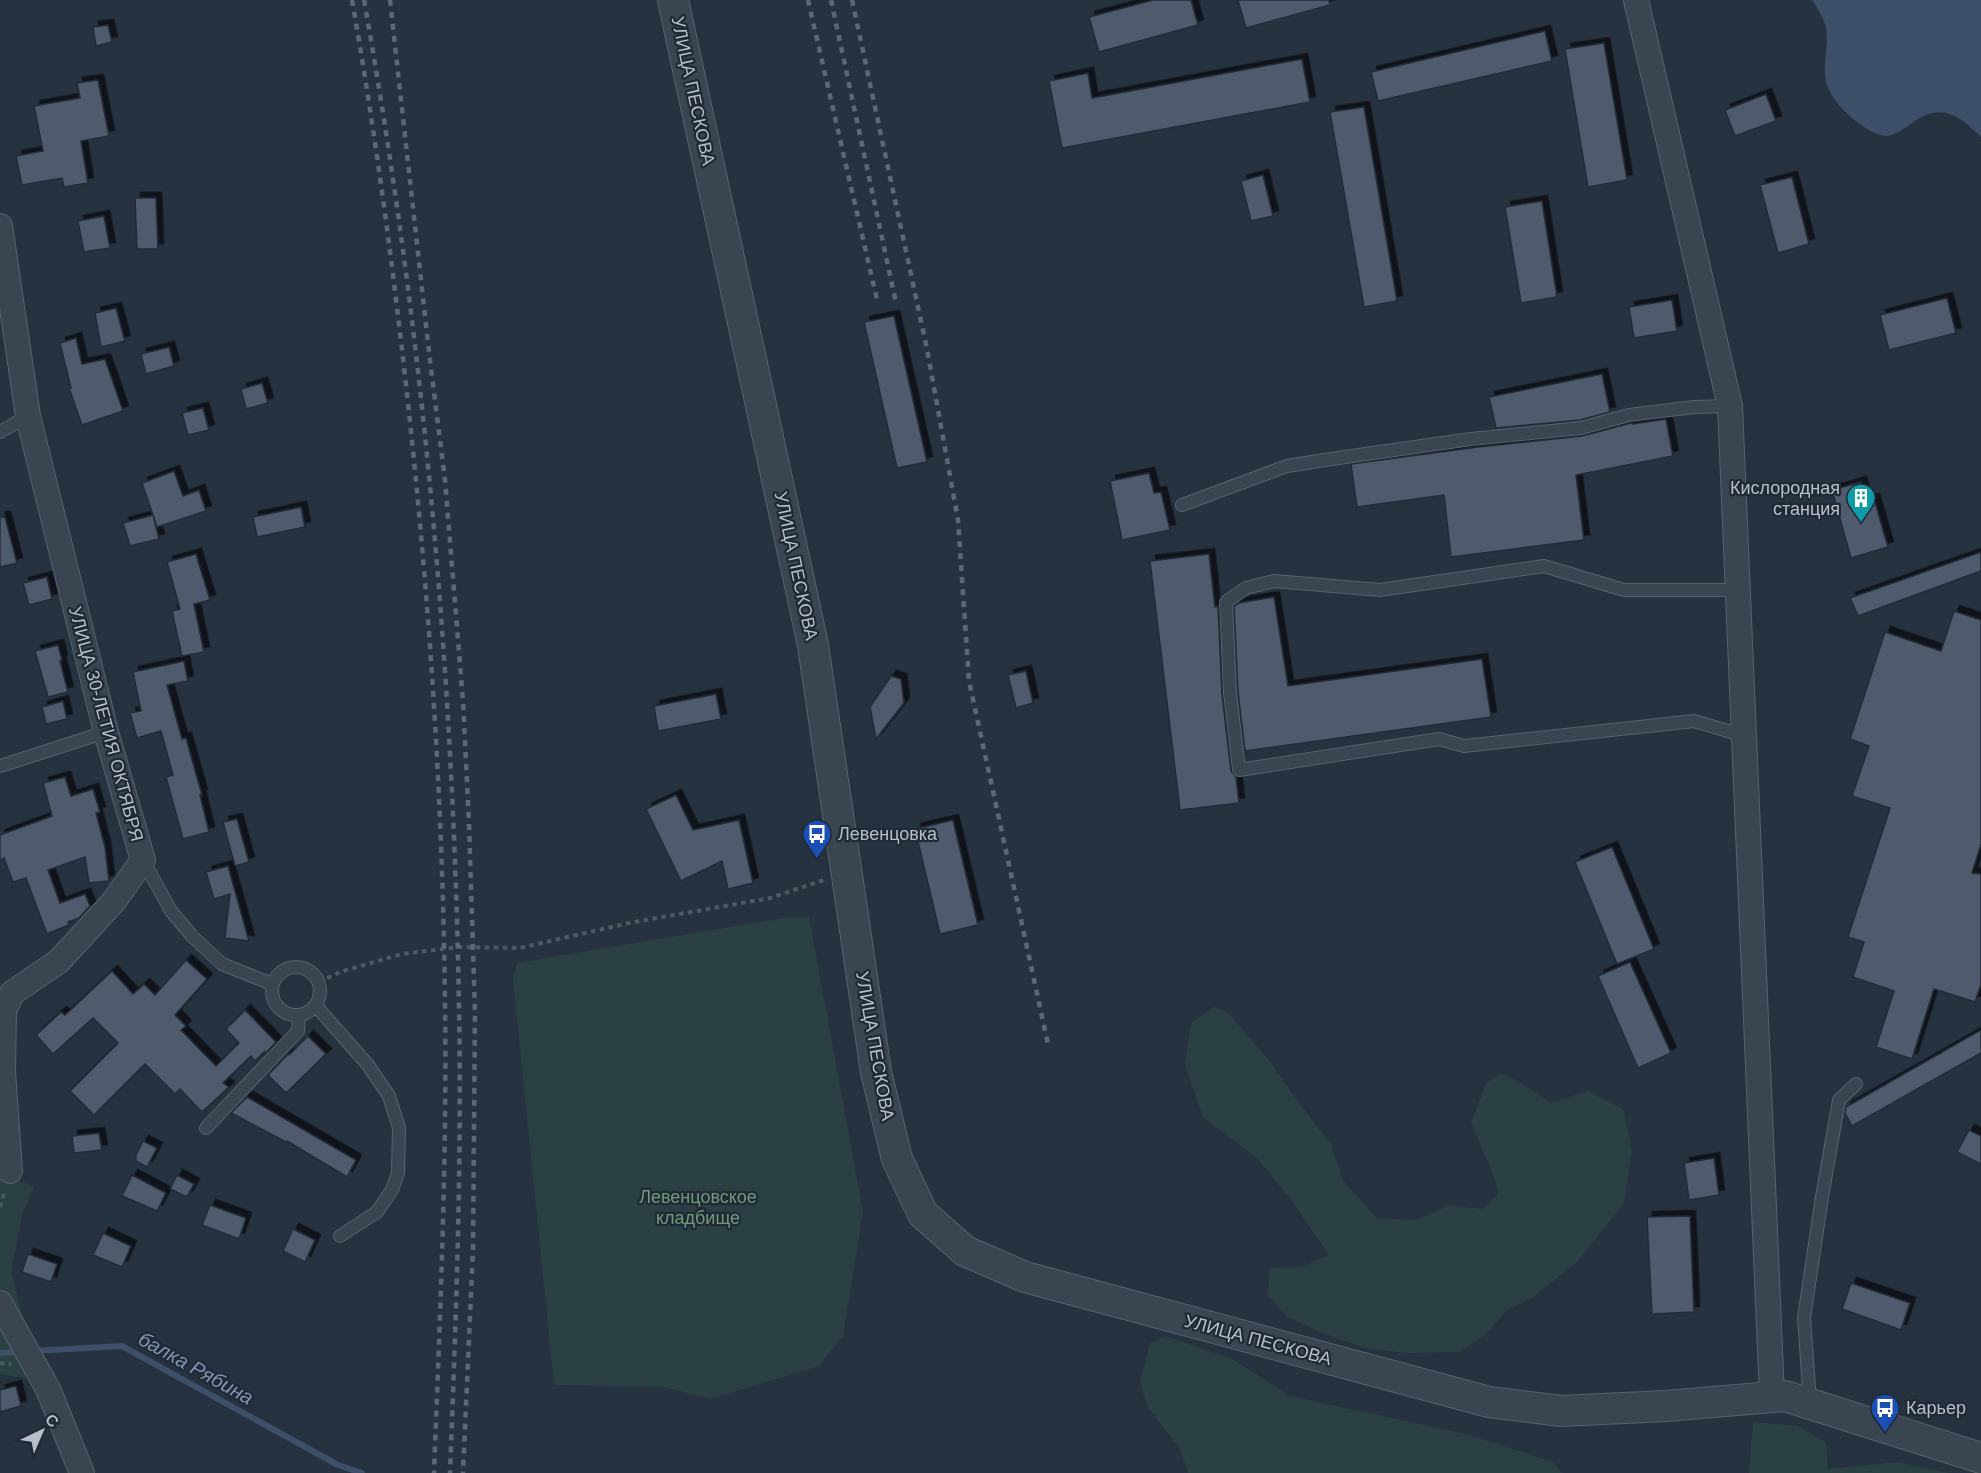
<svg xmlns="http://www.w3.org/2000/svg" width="1981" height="1473" viewBox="0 0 1981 1473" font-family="Arial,sans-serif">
<defs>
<filter id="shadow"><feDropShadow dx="5.5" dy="-5.5" stdDeviation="0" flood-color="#0009"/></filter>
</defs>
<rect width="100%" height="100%" fill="#273241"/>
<!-- green -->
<g fill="#2a4043">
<polygon points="809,917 863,1212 843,1336 819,1366 710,1399 664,1387 554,1385 513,979 517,963 784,918"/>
<polygon points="1214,1007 1228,1013 1268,1059 1296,1099 1330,1143 1344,1182 1377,1218 1417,1220 1449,1205 1482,1209 1498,1194 1494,1177 1471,1122 1487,1082 1501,1073 1523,1084 1551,1103 1588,1091 1623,1109 1632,1150 1624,1203 1578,1261 1533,1297 1506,1311 1485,1335 1460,1352 1408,1353 1368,1349 1322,1333 1286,1316 1268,1295 1270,1268 1301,1267 1329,1255 1292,1201 1258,1159 1203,1117 1185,1065 1191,1023"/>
<polygon points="0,1174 34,1186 22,1215 11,1272 36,1368 26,1378 0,1374"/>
<polygon points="1166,1336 1232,1359 1290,1396 1466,1434 1553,1462 1562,1473 1188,1473 1180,1449 1147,1406 1140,1382 1150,1343"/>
<polygon points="1753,1422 1797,1426 1826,1442 1828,1469 1897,1462 1949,1473 1749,1473"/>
</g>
<!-- water -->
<path fill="#3d4f69" d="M1812 0H1981V137C1961 118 1945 103 1918 119 1911 123 1906 128 1899 132 1895 133 1890 136 1886 136 1866 134 1835 106 1828 88 1820 67 1831 45 1825 24 1822 15 1817 8 1812 0Z"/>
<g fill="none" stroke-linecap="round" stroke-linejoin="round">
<!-- stream -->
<g stroke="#3d4f69" stroke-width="6">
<polyline points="32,1351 122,1346 338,1465 362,1473"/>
<polyline points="0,1353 19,1352"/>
</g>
</g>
<!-- building -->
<g fill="#505a6c" stroke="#222b38" stroke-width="1.5" filter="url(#shadow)">
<polygon points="1153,0 1191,0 1198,25 1099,52 1089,17"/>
<polygon points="1238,0 1329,0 1330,5 1246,28"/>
<polygon points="108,25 112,42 96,46 93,27"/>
<polygon points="1545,31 1552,61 1378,101 1371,72"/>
<polygon points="1604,43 1627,180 1588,187 1565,49"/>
<polygon points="1302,59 1310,102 1062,148 1049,81 1088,73 1092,98"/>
<polygon points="98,80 109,136 81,141 88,183 64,187 62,178 22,185 16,156 43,151 34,106 80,98 77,83"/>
<polygon points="1766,94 1776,121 1735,136 1725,110"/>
<polygon points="1364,107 1397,301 1364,307 1330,112"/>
<polygon points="1263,175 1273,216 1251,221 1241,181"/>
<polygon points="1792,177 1809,244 1778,253 1760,185"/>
<polygon points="135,198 156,198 158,249 137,249"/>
<polygon points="1542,201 1557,297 1521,303 1505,207"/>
<polygon points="104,216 110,248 84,252 78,221"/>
<polygon points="1947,298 1956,333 1889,350 1880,315"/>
<polygon points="1672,300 1677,331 1634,338 1629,307"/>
<polygon points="116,308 125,341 101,347 95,313"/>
<polygon points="894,316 927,462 897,468 864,322"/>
<polygon points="76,338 82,364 105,359 123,411 82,425 69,388 71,388 60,343"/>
<polygon points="169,347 174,366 146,374 141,354"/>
<polygon points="1602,374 1610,412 1580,420 1496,428 1489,397"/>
<polygon points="262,383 268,403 246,409 241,389"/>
<polygon points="203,408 209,430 188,435 182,413"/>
<polygon points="1666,419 1673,456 1576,475 1584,540 1451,557 1444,495 1357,507 1351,464 1478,447 1582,436 1631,423 1633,424"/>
<polygon points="174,471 183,496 199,490 206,511 157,527 142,483"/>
<polygon points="1149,473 1154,493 1161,492 1170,530 1122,540 1110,481"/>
<polygon points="1861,482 1866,501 1874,499 1888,547 1851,558 1832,490"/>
<polygon points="301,507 305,527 257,537 253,517"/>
<polygon points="153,515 159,539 130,546 123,523"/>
<polygon points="0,517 5,517 17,563 0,567"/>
<polygon points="1981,552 1981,571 1858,616 1850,598"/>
<polygon points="196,554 210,600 194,604 204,652 182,656 172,611 180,609 167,562"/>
<polygon points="1209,554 1215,607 1218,606 1222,694 1231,771 1236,777 1239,803 1180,810 1150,561"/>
<polygon points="47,577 52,599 29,605 23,583"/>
<polygon points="1274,597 1288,686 1482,659 1491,717 1245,751 1238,692 1234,606 1239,603"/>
<polygon points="1954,611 1981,620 1981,844 1972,873 1981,874 1981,984 1975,1002 1934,989 1912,1059 1876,1047 1894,991 1853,977 1864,942 1848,937 1890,808 1852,796 1869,746 1850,739 1885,632 1941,651"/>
<polygon points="58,645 62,660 60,661 68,692 48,697 35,651"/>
<polygon points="184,661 188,681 167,685 182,739 186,738 202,795 200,795 209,832 183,839 166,777 173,775 161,731 137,738 130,713 141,711 133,672"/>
<polygon points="1026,671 1033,703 1016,708 1008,675"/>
<polygon points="891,676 901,679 904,703 876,739 870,707"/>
<polygon points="716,694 721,719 658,731 654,706"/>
<polygon points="63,701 67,719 46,724 42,707"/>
<polygon points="65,777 71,796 93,789 100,812 96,813 105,847 109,881 89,883 85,857 48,870 60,903 85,894 90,906 79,918 68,922 69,925 47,934 26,878 13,882 4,858 0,860 0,835 52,816 43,783"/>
<polygon points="676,795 693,830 739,820 753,883 728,889 722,861 681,881 646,809"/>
<polygon points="237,819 249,862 235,866 223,822"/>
<polygon points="953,820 978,925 940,934 915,829"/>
<polygon points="1612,847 1654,949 1617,964 1575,862"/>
<polygon points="228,866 249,941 225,938 230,894 214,899 206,872"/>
<polygon points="186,960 207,979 175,1015 186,1026 181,1030 216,1066 239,1043 226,1029 245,1010 276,1042 263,1056 265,1051 255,1061 251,1056 223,1083 229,1087 202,1112 180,1089 175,1094 145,1064 94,1115 70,1091 118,1043 93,1018 53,1054 36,1035 61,1012 65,1015 112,971 133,994 144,984 155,995"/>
<polygon points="1630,962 1671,1053 1638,1068 1598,976"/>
<polygon points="1981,1030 1981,1053 1852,1126 1845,1113 1846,1107"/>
<polygon points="308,1036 326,1054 286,1093 268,1075 288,1054 289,1055"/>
<polygon points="247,1097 356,1160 347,1177 287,1141 286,1142 231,1113"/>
<polygon points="1969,1130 1981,1136 1981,1164 1957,1152"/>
<polygon points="99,1133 102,1150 74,1153 72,1136"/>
<polygon points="143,1141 157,1148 147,1167 136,1161 136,1155"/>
<polygon points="1714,1158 1719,1195 1689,1200 1684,1163"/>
<polygon points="132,1175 166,1193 157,1211 122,1196"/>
<polygon points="177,1175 194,1184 187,1197 170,1189"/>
<polygon points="210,1205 246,1218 239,1239 202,1225"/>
<polygon points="1690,1216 1694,1312 1652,1314 1647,1217"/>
<polygon points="293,1229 315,1240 305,1262 283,1251"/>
<polygon points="103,1233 131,1246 122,1267 93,1255"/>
<polygon points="28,1254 57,1264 51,1282 22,1272"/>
<polygon points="1851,1283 1910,1303 1901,1330 1842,1309"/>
<polygon points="16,1386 21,1406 0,1412 0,1390"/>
</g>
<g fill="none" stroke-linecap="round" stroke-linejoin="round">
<!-- service casing -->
<g stroke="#59626e" stroke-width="14">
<g id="service">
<polyline points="0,432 28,416"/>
<polyline points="1182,505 1287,466 1331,459 1471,439 1581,428 1629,415 1694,407 1730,406"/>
<polyline points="1739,590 1624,590 1544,566 1380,590 1274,581 1246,588 1226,602 1230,693 1239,770 1439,739 1464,746 1694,721 1745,736"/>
<polyline points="0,766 106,732"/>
<polyline points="143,860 171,911 192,936 222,964 272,984"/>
<circle cx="296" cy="991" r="24"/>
<polyline points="316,1006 368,1065 389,1096 399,1128 398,1173 392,1190 377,1212 340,1236"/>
<polyline points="206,1128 298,1031 299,1016"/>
<polyline points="1810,1402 1804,1318 1822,1197 1839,1100 1856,1084"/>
</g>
</g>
<!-- minor casing -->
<g stroke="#59626e" stroke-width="26">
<g id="minor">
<polyline points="1636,0 1730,406 1772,1397"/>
<polyline points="0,226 28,416 106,732 143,860 114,901 59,961 12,993 4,1011 3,1071 10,1171"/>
<polyline points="0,1303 48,1389 82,1473"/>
</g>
</g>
<!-- tertiary casing -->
<g stroke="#59626e" stroke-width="32">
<polyline id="tertiary" points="673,0 813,645 876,1072 897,1159 923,1214 965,1251 1025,1277 1489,1402 1561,1411 1666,1406 1785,1396 1981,1458"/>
</g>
<!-- path -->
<g stroke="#495d61" stroke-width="4" stroke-dasharray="4.5 4.5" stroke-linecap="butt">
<polyline points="319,982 340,972 402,954 458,947 520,948 629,923 770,898 824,880"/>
<polyline points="0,1207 5,1190"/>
<polyline points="0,1363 11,1364"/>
</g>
<!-- service -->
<use href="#service" stroke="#3b4451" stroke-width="12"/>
<!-- minor -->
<use href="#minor" stroke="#3b4451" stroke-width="24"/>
<!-- tertiary -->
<use href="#tertiary" stroke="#3b4451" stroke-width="30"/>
<!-- rail -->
<g stroke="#5d6877" stroke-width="4.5" stroke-dasharray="6 6" stroke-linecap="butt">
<path d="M352 0C376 136 394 274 409 412 430 609 443 807 445 1005 447 1161 440 1317 434 1473"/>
<path d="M364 0C423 331 453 669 459 1005 462 1161 456 1317 450 1473"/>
<polyline points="390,0 429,352 445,480 463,701 469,823 475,1012 473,1249 463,1473"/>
<polyline points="808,0 878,304"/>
<polyline points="831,0 896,303"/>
<polyline points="852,0 927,349 958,520 969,681 1048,1044"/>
</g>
</g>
<!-- icons -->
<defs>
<g id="building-pin" transform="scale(1.5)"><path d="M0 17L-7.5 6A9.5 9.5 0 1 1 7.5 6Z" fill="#0f9aa8" stroke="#202936"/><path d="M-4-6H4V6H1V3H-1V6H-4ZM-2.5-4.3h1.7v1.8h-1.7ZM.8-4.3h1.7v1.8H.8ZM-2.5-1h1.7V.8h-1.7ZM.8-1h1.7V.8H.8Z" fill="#fff"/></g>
<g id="bus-pin" transform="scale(1.5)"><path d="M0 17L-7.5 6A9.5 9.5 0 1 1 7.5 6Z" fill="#1a4fb4" stroke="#202936"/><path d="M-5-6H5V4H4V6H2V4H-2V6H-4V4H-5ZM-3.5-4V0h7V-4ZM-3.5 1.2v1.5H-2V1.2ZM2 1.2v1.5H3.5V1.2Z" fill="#fff"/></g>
</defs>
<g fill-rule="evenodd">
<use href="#building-pin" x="1861" y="498"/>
<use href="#bus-pin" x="817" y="834"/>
<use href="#bus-pin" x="1885" y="1408"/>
</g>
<g text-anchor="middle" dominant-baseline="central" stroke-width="4.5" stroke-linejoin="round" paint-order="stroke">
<!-- street labels -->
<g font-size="18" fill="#b8bfcb" stroke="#202936">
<text transform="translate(693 91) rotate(78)">УЛИЦА ПЕСКОВА</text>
<text transform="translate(796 566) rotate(78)">УЛИЦА ПЕСКОВА</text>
<text transform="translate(106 724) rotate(75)">УЛИЦА 30-ЛЕТИЯ ОКТЯБРЯ</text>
<text transform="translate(875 1046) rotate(80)">УЛИЦА ПЕСКОВА</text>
<text transform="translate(1258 1340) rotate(15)">УЛИЦА ПЕСКОВА</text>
</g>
<!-- poi labels -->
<g font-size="18" fill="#b8bfcb" stroke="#202936" text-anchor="start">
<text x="1840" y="488" text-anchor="end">Кислородная<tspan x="1840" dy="21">станция</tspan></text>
<text x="838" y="834">Левенцовка</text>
<text x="1906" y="1408">Карьер</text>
</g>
<!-- park labels -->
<g font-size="18" fill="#709b7a" stroke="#202936">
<text x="698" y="1197">Левенцовское<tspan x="698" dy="21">кладбище</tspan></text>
</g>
<!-- water labels -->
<g font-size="20" font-style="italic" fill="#8095b1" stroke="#202936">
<text transform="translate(196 1368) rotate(29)">балка Рябина</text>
</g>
</g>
<!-- north arrow -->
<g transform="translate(42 1431) rotate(44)" stroke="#202936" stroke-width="4.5" paint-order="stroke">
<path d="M0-4.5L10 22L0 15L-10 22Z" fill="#b8bfcb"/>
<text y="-9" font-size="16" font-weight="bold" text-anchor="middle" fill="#b8bfcb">С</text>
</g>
</svg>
